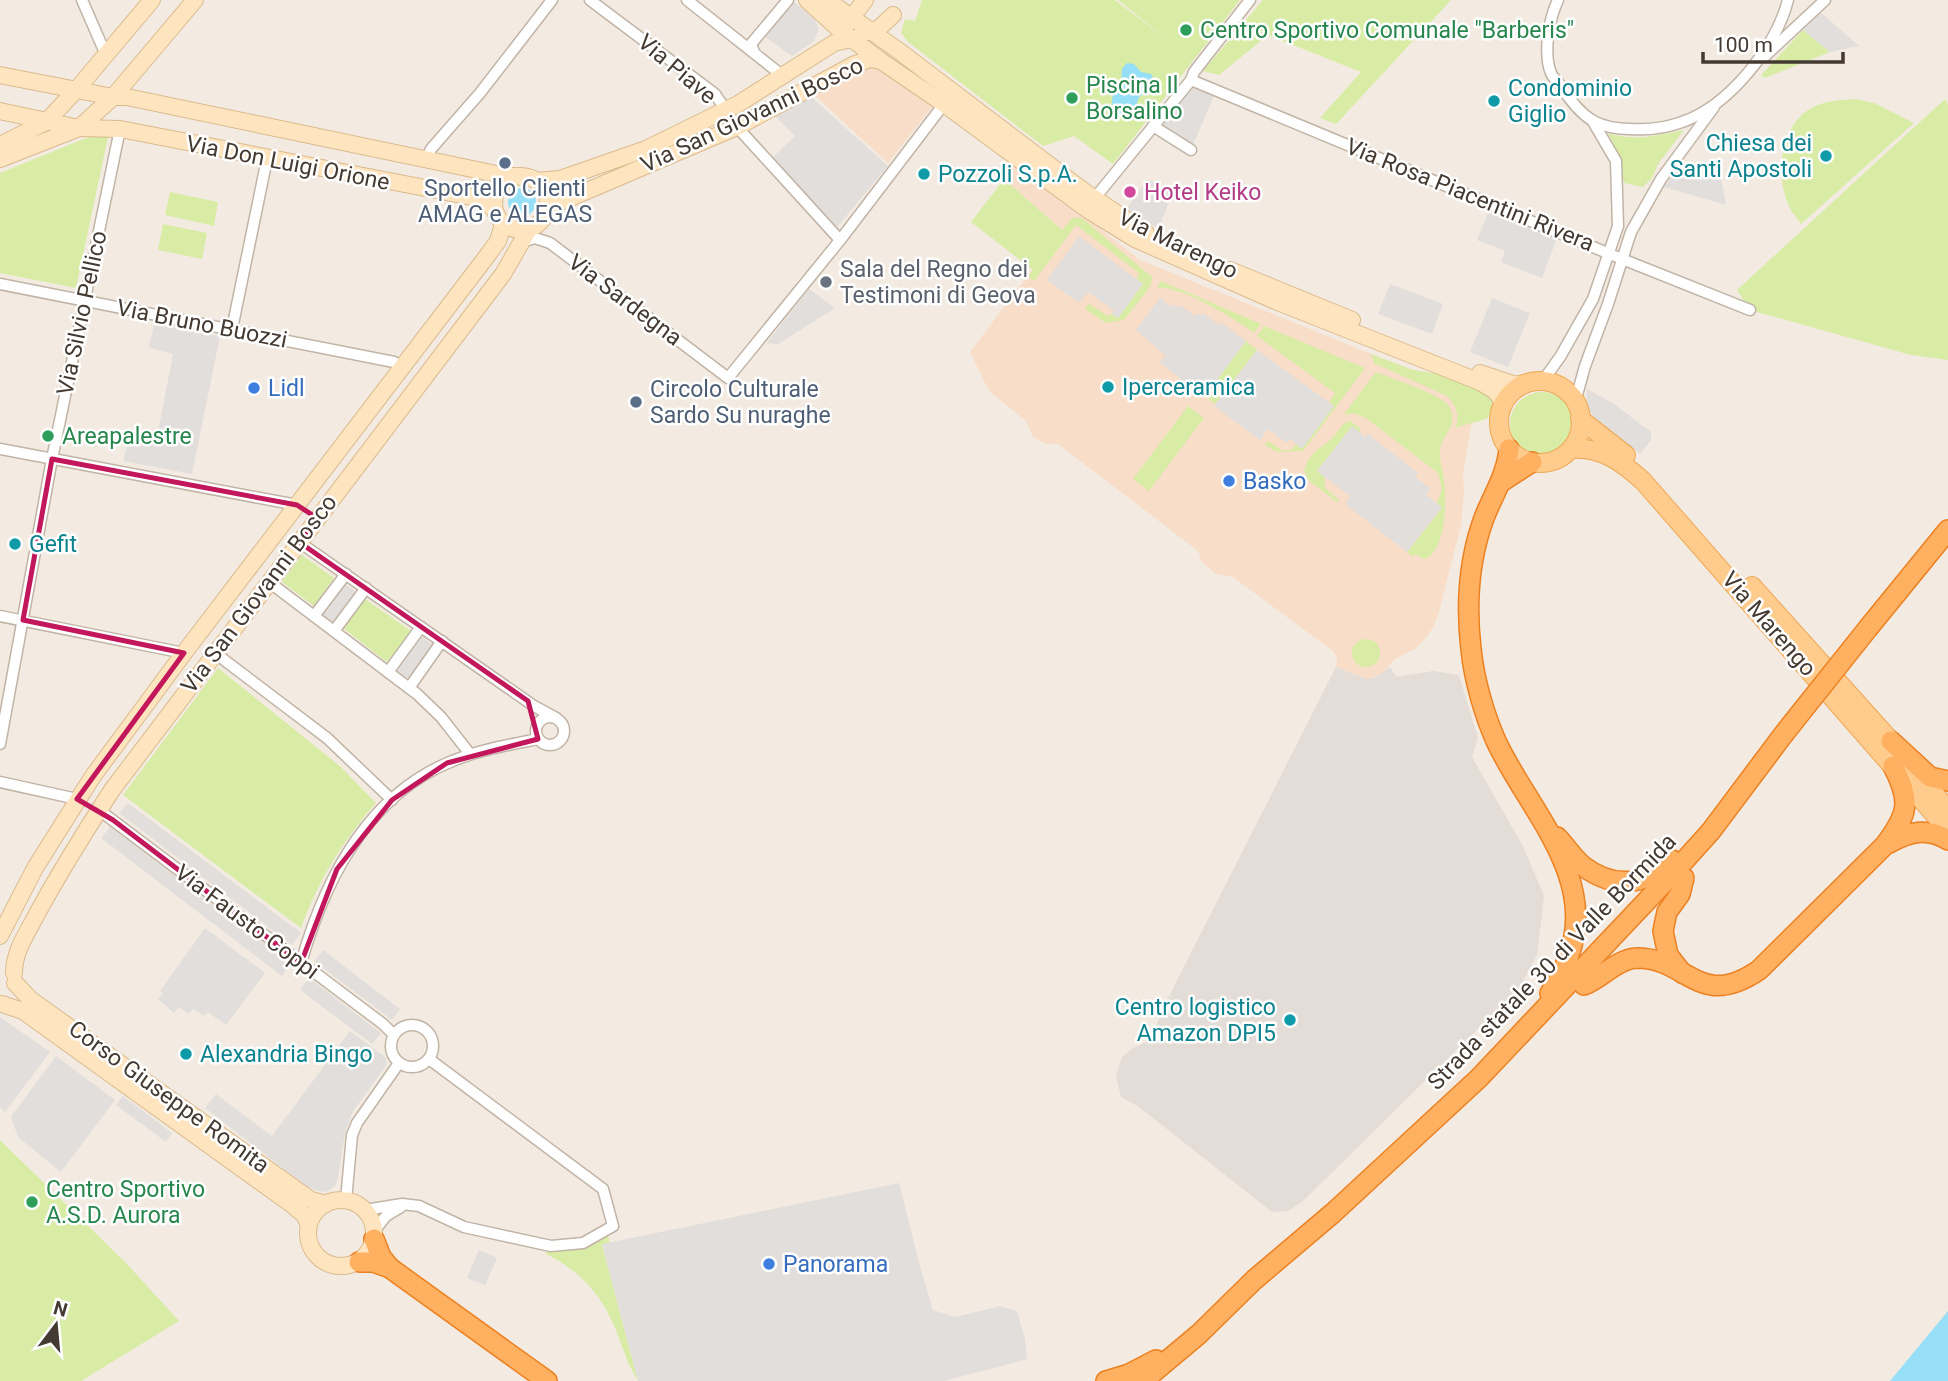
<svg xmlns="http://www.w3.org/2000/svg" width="1948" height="1381" viewBox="0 0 1948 1381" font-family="Roboto,sans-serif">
<rect width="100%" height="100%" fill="#f3ebe1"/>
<!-- commercial -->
<g fill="#f8ddc9">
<polygon points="875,65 935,103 888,163 813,94"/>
<polygon points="1017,163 1140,260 1411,370 1478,388 1463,473 1464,493 1461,525 1439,612 1434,626 1425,639 1415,649 1395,659 1382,674 1367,679 1336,667 1337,659 1334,652 1233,577 1216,574 1202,562 1198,551 1058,444 1046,444 1033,437 1026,421 989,391 970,352 1062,230 1004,179"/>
</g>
<!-- industrial -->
<polygon fill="#e4dcd7" points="1336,667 1367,679 1376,677 1390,667 1396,677 1433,671 1459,675 1478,738 1472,757 1523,846 1544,896 1537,955 1516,994 1494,1013 1302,1202 1288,1211 1272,1212 1139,1107 1121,1097 1116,1076 1122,1057 1133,1048 1150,1040 1165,1004"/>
<!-- green -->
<g fill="#d8eca5">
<polygon points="922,0 1115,0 1169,41 1118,0 1240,0 1113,164 1074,136 1043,146 908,42 901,33 905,19 915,21"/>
<polygon points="1263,0 1451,0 1336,124 1320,118 1361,72 1268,35 1219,75 1203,71"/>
<polygon points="1803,30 1830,52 1765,78 1761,75"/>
<path d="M1855 99 1874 103 1914 123 1801 224C1797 218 1791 212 1789 206 1775 176 1780 129 1808 110 1821 101 1840 100 1855 99Z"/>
<polygon points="1945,99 1948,104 1948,360 1911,355 1750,310 1737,290"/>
<path d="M1684 130 1658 164 1652 178 1643 187 1624 183 1619 156 1608 133C1633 142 1659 135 1684 130Z"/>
<polygon points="91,136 108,137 76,288 0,273 0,173"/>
<polygon points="1004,179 1062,230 1072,218 1082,218 1152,277 1150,287 1124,320 1106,323 1085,309 1089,304 1108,316 1112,314 1117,318 1143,284 1137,280 1139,273 1076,225 1034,281 1028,277 1033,270 971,222"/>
<polygon points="170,192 218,202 214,226 165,215"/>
<polygon points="163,224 207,233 202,259 158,250"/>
<path d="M1161 281 1261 324 1254 333C1236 319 1179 284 1157 288Z"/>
<polygon points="1264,326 1365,368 1303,451 1277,452 1265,445 1268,441 1283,451 1293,449 1296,444 1302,448 1334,406 1329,402 1335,393 1257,336"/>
<polygon points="1246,341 1257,350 1215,404 1205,396"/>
<path d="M1371 354 1413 370 1446 375 1478 388 1492 399V414C1484 424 1467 421 1455 429 1461 416 1456 405 1447 396L1374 363Z"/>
<path d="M1376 372C1391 378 1441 395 1448 405 1461 424 1443 432 1440 449 1439 460 1443 470 1444 481 1447 500 1446 553 1424 559L1415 554 1413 557 1407 552 1442 508 1437 503 1442 489 1438 473 1366 418 1356 414H1344Z"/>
<circle cx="1542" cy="424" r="32"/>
<polygon points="1188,406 1204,418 1149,491 1133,479"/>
<path d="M1350 421 1361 429 1359 432 1352 427 1317 471 1324 476 1325 488 1339 500 1337 502 1308 480 1304 470C1312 448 1321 450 1334 436 1339 430 1342 423 1350 421Z"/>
<polygon points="302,555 334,578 314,606 282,582"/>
<polygon points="365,599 411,631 387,662 343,628"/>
<circle cx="1366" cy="653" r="14"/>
<path d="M218 668 341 767 376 803C341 843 320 878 301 928L123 795Z"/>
<polygon points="0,1140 127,1264 179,1321 81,1381 0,1381"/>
<path d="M608 1236 610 1243 602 1245 638 1381C625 1361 620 1336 609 1315 595 1287 573 1267 546 1254L547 1249Z"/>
</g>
<!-- parking -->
<g fill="#e2dedb">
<polygon points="792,0 815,20 819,29 814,41 792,56 763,35"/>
<polygon points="1820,12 1859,46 1830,52 1803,30"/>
<polygon points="1191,86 1214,96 1192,147 1160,126"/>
<polygon points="810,96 888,166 837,227 772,158 795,136 773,114"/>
<polygon points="1679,166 1721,178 1726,205 1664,187"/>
<polygon points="1148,179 1172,195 1158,229 1126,209"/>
<polygon points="1489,210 1557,238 1542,278 1501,262 1505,251 1477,240"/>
<polygon points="1079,236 1143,284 1118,318 1112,314 1114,311 1088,292 1079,303 1047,280"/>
<polygon points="1390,284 1443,304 1432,334 1378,314"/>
<polygon points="809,289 835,308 778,344 767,343"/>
<polygon points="1160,298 1172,307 1174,304 1178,307 1180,305 1195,316 1198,313 1201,315 1203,313 1219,325 1221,322 1246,341 1204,397 1160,363 1165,355 1136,330"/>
<polygon points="1492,298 1530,313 1508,367 1470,352"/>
<polygon points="154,324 220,336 192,474 123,461 129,439 156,442 173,354 149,348"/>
<polygon points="1257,350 1334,406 1302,449 1290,439 1287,443 1268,429 1260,440 1214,406"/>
<polygon points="1587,389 1614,404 1651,432 1651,440 1640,454 1598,422 1590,412 1586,403"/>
<polygon points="1352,426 1365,437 1368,434 1418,473 1415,477 1430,488 1426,495 1442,507 1407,552 1345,504 1350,496 1317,471"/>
<polygon points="344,583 356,592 333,623 321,614"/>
<polygon points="421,636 433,645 409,679 396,670"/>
<polygon points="128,803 301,933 292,945 119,813"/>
<polygon points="110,827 291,964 282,976 101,838"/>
<polygon points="205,928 265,973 226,1025 208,1012 204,1016 193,1009 188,1014 179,1007 174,1013 158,999 163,993 160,991"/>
<polygon points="323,950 400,1009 392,1020 314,961"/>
<polygon points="309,978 381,1033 372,1044 300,990"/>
<polygon points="0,1017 50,1052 5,1112 0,1107"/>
<polygon points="350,1031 385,1057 387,1064 352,1113 345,1133 338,1178 335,1186 328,1191 322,1192 307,1187 205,1108 216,1094 272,1136"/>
<polygon points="56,1056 115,1100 61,1172 18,1137 11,1117"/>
<polygon points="123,1096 172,1133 166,1142 116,1105"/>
<polygon points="899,1183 919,1263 933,1310 955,1317 1000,1306 1017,1311 1025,1339 1027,1359 944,1381 638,1381 602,1244"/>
<polygon points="479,1250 497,1258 485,1285 467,1278"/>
</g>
<!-- water -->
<g fill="#96dff7">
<path d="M1127 63 1134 64 1141 72 1151 74 1155 82 1151 89 1139 97 1133 114 1126 118C1109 114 1108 93 1121 84L1122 69Z"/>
<circle cx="522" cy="202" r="14"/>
<polygon points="1948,1311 1948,1381 1890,1381"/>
</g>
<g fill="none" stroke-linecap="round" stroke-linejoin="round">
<!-- street casing -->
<g stroke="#c1b4a6" stroke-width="13">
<g id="street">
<polyline points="82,0 106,55"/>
<polyline points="590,0 715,94 737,127 840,240"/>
<polyline points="687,0 783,76"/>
<path d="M1558 0C1549 19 1543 53 1551 73 1553 78 1558 82 1561 86 1569 99 1580 113 1593 121 1605 127 1617 129 1630 129 1646 130 1666 128 1682 122 1729 106 1776 47 1788 0"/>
<polyline points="754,52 751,44 788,0"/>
<polyline points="1765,56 1825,0"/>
<polyline points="1191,80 1622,259 1750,310"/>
<polyline points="1153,126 1191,150"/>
<polyline points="427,158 431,149 480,93 552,0"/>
<polyline points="1094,199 1191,80 1194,72 1250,0"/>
<polyline points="522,242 535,238 550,243 728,378 841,239 944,104"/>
<polyline points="0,284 394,362 403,367"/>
<polyline points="232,329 267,159"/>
<polyline points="1542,382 1560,357 1593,299 1618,226 1616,161 1592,120"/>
<polyline points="1575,402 1585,366 1608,304 1631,232 1661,179 1714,107"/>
<polyline points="0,449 297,505"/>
<polyline points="299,542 534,706 556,718"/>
<polyline points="269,582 417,694 441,717 470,754"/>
<polyline points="0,616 184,653"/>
<polyline points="314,616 346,574"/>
<polyline points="334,631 366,588"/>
<polyline points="215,653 327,738 392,800"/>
<polyline points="388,672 421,627"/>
<polyline points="409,688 442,641"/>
<circle cx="550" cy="731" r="14"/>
<polyline points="0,744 52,459 120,129"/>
<polyline points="0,782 77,799"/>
<polyline points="99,810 383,1024 394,1035"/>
<path d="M301 963C324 882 367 796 450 762 478 750 508 745 538 739"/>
<circle cx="412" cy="1046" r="21"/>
<polyline points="346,1200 352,1135 357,1123 399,1063"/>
<polyline points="365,1210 402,1204 419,1206 464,1227 551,1246 583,1243 613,1226 603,1189 429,1059"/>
<polyline points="375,1230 386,1216 401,1207"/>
</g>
</g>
<!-- secondary casing -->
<g stroke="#daba8e" stroke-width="18">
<g id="secondary">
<polyline points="807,0 841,31 881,61 944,104 1088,210 1135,239 1275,301 1480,382 1495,391 1504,403"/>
<polyline points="827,0 899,51 1085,192 1146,233"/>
<polyline points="845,26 865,0"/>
<polyline points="863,33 878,29 893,15"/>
<polyline points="0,75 113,97 127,97 501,175 524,177"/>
<polyline points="0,111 79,128 120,129 472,197 494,208"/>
<polyline points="0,145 46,122 77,89 152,0"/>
<polyline points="0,159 79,128 113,97 195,0"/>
<circle cx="521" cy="203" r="27"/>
<polyline points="536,181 560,179 646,149 738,104 834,43 856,38"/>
<polyline points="547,208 737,127 855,64 870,59 881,61"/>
<polyline points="1230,270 1352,320"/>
<polyline points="1480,373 1513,384 1524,385"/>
<polyline points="0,936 35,868 93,776 184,653 484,260 498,241 503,224"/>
<path d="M14 973C14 950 28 932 38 912 61 870 86 830 112 790L503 274 529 229"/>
<polyline points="15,983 30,999 311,1200 326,1204"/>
<polyline points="2,1004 23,1011 291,1204 304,1215 309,1225"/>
<circle cx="341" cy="1233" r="33"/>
</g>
</g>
<!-- primary casing -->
<g stroke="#efa753" stroke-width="20">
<g id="primary">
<circle cx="1540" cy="422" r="41"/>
<polyline points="1580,419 1626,455"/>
<path d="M1571 449C1600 446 1622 462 1643 481L1948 830"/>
<polyline points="1752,586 1891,741 1948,810"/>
</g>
</g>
<!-- highway casing -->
<g stroke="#ec8122" stroke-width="22">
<g id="highway">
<path d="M1509 449C1507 474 1493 495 1484 518 1469 559 1466 606 1471 649 1474 679 1484 714 1496 741 1527 808 1598 876 1569 955 1564 969 1559 982 1550 993"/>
<polyline points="1501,482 1532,462"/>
<polyline points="1869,627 1948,530"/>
<polyline points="1891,741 1930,777 1948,781"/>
<path d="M1557 837C1566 846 1573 858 1583 866 1613 889 1646 886 1672 860"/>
<path d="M1889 843C1909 832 1927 827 1948 840"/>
<polyline points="1682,973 1668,955 1663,931 1667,912 1680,894 1684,878"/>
<path d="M1584 985C1602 978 1617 959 1637 958 1688 958 1699 1011 1759 970L1885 845C1909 813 1911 801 1893 766"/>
<polyline points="374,1239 381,1257 390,1268"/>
<polyline points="359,1262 373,1262 390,1268 547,1381"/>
<polyline points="1106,1381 1129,1374 1156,1360"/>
<polyline points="1143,1381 1199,1334 1254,1280 1333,1213 1479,1078 1675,871 1711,831 1783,735"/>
</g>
</g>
<!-- street -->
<use href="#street" stroke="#fff" stroke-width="10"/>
<!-- secondary -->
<use href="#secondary" stroke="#ffe5bf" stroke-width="16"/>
<!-- primary -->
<use href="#primary" stroke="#ffcc8e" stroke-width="18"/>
<!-- highway -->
<use href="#highway" stroke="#ffb060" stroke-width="19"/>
<!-- highway-bridge casing -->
<g stroke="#ec8122" stroke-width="22" stroke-linecap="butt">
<polyline id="highway-bridge" points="1783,735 1869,627"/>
</g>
<!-- highway-bridge -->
<use href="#highway-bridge" stroke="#ffb060" stroke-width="19"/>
</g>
<!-- marked area -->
<path fill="none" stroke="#c2185b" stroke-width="5" stroke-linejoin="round" d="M52 459 297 505 317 518 299 542 528 701 538 739 447 763 392 800 337 869 301 963 113 820 77 799 184 653 23 620Z"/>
<!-- markers -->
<g fill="#2e9e5b" stroke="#fff" stroke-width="2.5">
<circle cx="1186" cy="30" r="7"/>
<circle cx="1072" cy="98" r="7"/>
<circle cx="48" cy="436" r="7"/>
<circle cx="32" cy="1202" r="7"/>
</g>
<g fill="#0f9aa8" stroke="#fff" stroke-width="2.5">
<circle cx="1494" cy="101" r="7"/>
<circle cx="1826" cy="156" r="7"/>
<circle cx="924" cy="174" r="7"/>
<circle cx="1108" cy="387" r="7"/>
<circle cx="15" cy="544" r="7"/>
<circle cx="1290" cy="1020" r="7"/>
<circle cx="186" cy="1054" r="7"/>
</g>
<g fill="#5c6f8a" stroke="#fff" stroke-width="2.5">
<circle cx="505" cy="163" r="7"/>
<circle cx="636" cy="402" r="7"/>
</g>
<circle fill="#d1479c" stroke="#fff" stroke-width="2.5" cx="1130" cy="192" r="7"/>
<circle fill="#6b7280" stroke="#fff" stroke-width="2.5" cx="826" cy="282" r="7"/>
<g fill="#3f7fe0" stroke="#fff" stroke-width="2.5">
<circle cx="254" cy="388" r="7"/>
<circle cx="1229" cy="481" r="7"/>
<circle cx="769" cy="1264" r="7"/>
</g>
<g text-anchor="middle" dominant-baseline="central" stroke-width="5" stroke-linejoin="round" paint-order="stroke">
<!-- leisure labels -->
<g font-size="23" fill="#27864d" stroke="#fff" text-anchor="start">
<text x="1200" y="30">Centro Sportivo Comunale "Barberis"</text>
<text x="1086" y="85">Piscina Il<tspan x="1086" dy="26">Borsalino</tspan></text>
<text x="62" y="436">Areapalestre</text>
<text x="46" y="1189">Centro Sportivo<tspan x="46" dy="26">A.S.D. Aurora</tspan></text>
</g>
<!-- street labels -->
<g font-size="23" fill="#443a32" stroke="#fff">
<text transform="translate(677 69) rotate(40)">Via Piave</text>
<text transform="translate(752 115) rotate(-25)">Via San Giovanni Bosco</text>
<text transform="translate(288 163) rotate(11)">Via Don Luigi Orione</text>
<text transform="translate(1470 195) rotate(22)">Via Rosa Piacentini Rivera</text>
<text transform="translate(1178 244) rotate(26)">Via Marengo</text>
<text transform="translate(625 300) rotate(37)">Via Sardegna</text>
<text transform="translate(82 313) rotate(-78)">Via Silvio Pellico</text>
<text transform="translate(202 324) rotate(11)">Via Bruno Buozzi</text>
<text transform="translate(259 594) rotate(-53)">Via San Giovanni Bosco</text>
<text transform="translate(1769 624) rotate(49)">Via Marengo</text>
<text transform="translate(247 922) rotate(37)">Via Fausto Coppi</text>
<text transform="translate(1552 962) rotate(-46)">Strada statale 30 di Valle Bormida</text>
<text transform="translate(169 1097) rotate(36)">Corso Giuseppe Romita</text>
</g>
<!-- culture labels -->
<g font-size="23" fill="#0d838f" stroke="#fff" text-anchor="start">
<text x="1508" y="88">Condominio<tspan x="1508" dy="26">Giglio</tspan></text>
<text x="1812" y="143" text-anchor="end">Chiesa dei<tspan x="1812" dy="26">Santi Apostoli</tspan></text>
<text x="938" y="174">Pozzoli S.p.A.</text>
<text x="1122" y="387">Iperceramica</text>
<text x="29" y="544">Gefit</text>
<text x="1276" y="1007" text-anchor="end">Centro logistico<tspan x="1276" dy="26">Amazon DPI5</tspan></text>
<text x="200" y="1054">Alexandria Bingo</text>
</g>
<!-- service labels -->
<g font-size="23" fill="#4e5e75" stroke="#fff">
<text x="505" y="188">Sportello Clienti<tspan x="505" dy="26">AMAG e ALEGAS</tspan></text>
<text x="650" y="389" text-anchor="start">Circolo Culturale<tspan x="650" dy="26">Sardo Su nuraghe</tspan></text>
</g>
<!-- hotel labels -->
<g font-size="23" fill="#b23c85" stroke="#fff" text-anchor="start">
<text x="1144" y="192">Hotel Keiko</text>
</g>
<!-- worship labels -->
<g font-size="23" fill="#5b616d" stroke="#fff" text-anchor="start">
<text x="840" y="269">Sala del Regno dei<tspan x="840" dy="26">Testimoni di Geova</tspan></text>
</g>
<!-- shop labels -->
<g font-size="23" fill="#366cbe" stroke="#fff" text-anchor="start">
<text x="268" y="388">Lidl</text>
<text x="1243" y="481">Basko</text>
<text x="783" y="1264">Panorama</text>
</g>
</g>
<!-- north arrow -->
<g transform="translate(56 1325) rotate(16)" stroke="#ffffff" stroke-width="5" paint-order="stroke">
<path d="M0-5L12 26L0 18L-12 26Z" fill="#443a32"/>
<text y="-10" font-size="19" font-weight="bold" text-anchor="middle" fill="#443a32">N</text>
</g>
<!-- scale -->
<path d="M1703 52v10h140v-10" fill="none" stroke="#443a32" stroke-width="3.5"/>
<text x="1714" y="52" font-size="21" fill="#443a32" stroke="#ffffff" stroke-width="5" paint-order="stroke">100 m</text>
</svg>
